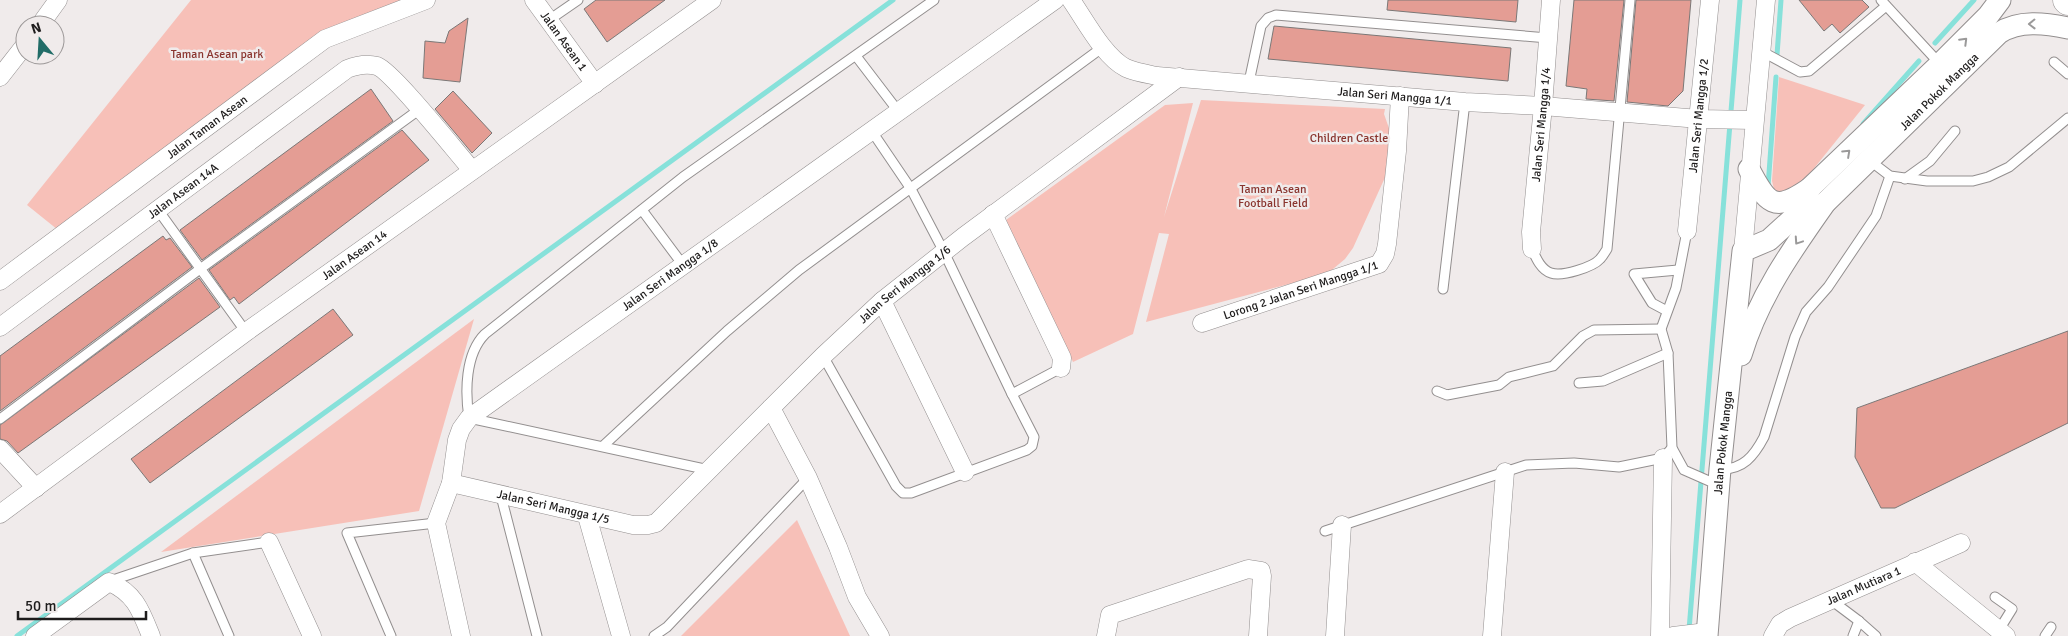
<svg xmlns="http://www.w3.org/2000/svg" width="2068" height="636" viewBox="0 0 2068 636" font-family="Signika,sans-serif">
<rect width="100%" height="100%" fill="#f0ebeb"/>
<!-- green -->
<g fill="#f7c0b8">
<polygon points="191,0 425,0 335,35 63,234 27,205"/>
<polygon points="1779,77 1865,105 1799,187 1779,193 1774,189 1772,181"/>
<polygon points="1201,100 1385,109 1384,114 1397,151 1353,248 1345,259 1327,274 1146,322 1169,234 1159,233 1133,334 1073,362 1006,220 1165,105 1193,103 1164,217"/>
<polygon points="474,319 419,511 161,552"/>
<polygon points="797,520 850,636 681,636"/>
</g>
<g fill="none" stroke-linecap="round" stroke-linejoin="round">
<!-- stream -->
<g stroke="#87e1da" stroke-width="5">
<polyline points="1935,43 1974,0"/>
<polyline points="1777,55 1781,0"/>
<polyline points="1863,124 1919,61"/>
<polyline points="1768,187 1776,77"/>
<polyline points="1689,630 1740,0"/>
<polyline points="17,636 893,0"/>
</g>
</g>
<!-- building -->
<g fill="#e49d94" stroke="#7b7877">
<polygon points="596,0 665,0 607,42 584,9"/>
<polygon points="1388,0 1518,0 1516,22 1387,10"/>
<polygon points="1574,0 1624,0 1614,101 1586,99 1587,89 1566,86"/>
<polygon points="1636,0 1691,0 1683,91 1668,106 1627,102"/>
<polygon points="1799,0 1862,0 1869,7 1840,33 1832,24 1824,31"/>
<polygon points="468,18 460,82 423,78 425,41 445,43 449,31"/>
<polygon points="1274,26 1511,48 1508,81 1268,59"/>
<polygon points="371,89 393,121 202,260 180,230"/>
<polygon points="453,91 492,133 472,153 435,109"/>
<polygon points="402,130 429,160 239,304 234,297 230,300 209,270"/>
<polygon points="163,236 166,240 170,238 192,267 0,411 0,356"/>
<polygon points="199,278 220,307 18,453 7,441 0,439 0,425"/>
<polygon points="333,309 353,335 150,483 131,459"/>
<polygon points="2068,331 2068,423 1895,508 1881,508 1855,457 1857,408"/>
</g>
<g fill="none" stroke-linecap="round" stroke-linejoin="round">
<!-- service casing -->
<g stroke="#938f8f" stroke-width="11">
<g id="service">
<polyline points="1881,0 1940,64"/>
<polyline points="549,20 578,0"/>
<polyline points="1761,51 1800,72 1809,71 1886,6"/>
<polyline points="856,56 898,111"/>
<polyline points="2054,62 2068,74"/>
<polyline points="1249,82 1261,26 1268,18 1276,15 1548,38"/>
<polyline points="871,130 911,189 944,252 1012,394"/>
<polyline points="1869,160 1890,176 1927,181 1973,181 1988,177 2009,167 2068,118"/>
<polyline points="1905,179 1930,161 1955,131"/>
<polyline points="158,210 246,332"/>
<polyline points="642,210 683,265"/>
<polyline points="1687,231 1676,288 1661,329 1668,353 1672,448 1684,470 1709,481 1719,482"/>
<path d="M1532 249C1536 258 1541 270 1551 273 1562 277 1593 267 1600 259 1603 256 1605 252 1607 249L1630 0"/>
<polyline points="1443,289 1465,102"/>
<polyline points="1667,311 1652,303 1634,274 1678,270"/>
<polyline points="823,356 896,486 903,493 911,493 1027,450 1032,446 1034,437 1012,394 1061,368"/>
<polyline points="1579,383 1603,381 1668,353"/>
<polyline points="1437,391 1447,395 1499,385 1509,377 1553,366 1583,336 1594,330 1661,329"/>
<polyline points="0,419 200,269 420,109"/>
<polyline points="603,446 727,331 799,270 1103,47"/>
<path d="M1720 469C1743 470 1754 456 1764 437L1795 337 1806 312 1828 287 1876 216 1890 176"/>
<path d="M709 470 469 418C465 392 465 354 485 334L683 177 934 0"/>
<polyline points="501,496 537,636"/>
<polyline points="1325,531 1526,465 1574,463 1619,467 1663,458 1672,448"/>
<polyline points="193,553 229,636"/>
<polyline points="110,581 193,553 269,542"/>
<polyline points="1995,597 2012,609 1999,630"/>
<polyline points="1831,600 1859,621"/>
<polyline points="391,636 347,533 436,523"/>
<polyline points="654,636 667,627 808,478"/>
<polyline points="1853,636 1859,621 1876,636"/>
<polyline points="2045,636 2051,627"/>
</g>
</g>
<!-- minor casing -->
<g stroke="#938f8f" stroke-width="19">
<g id="minor">
<path id="s1" d="M534 0 595 84"/>
<path id="s2" d="M1071 0C1085 20 1104 57 1126 68 1135 72 1147 74 1157 76L1465 102 1543 106 1699 119 1753 120"/>
<polyline points="40,25 58,0"/>
<polyline points="0,77 25,45"/>
<polyline points="993,214 1062,358 1061,368"/>
<path id="s3" d="M1687 231 1710 0"/>
<path id="s4" d="M1532 249 1531 232 1543 106 1551 0"/>
<polyline points="1743,251 1766,0"/>
<path id="s5" d="M0 281 325 39 426 0"/>
<polyline points="882,301 965,472"/>
<path id="s6" d="M1202 323 1379 264 1385 254 1387 244 1397 151 1400 96"/>
<path id="s7" d="M0 327 347 69C357 65 366 63 377 66 393 72 457 153 472 170"/>
<polyline points="771,408 808,478 838,547 857,597 880,636"/>
<polyline points="0,449 36,488"/>
<path id="s8" d="M451 483 633 525H648L656 523 823 356 882 301 963 237 1179 77"/>
<path id="s9" d="M0 514 246 332 712 0"/>
<polyline points="587,516 621,636"/>
<polyline points="269,542 312,636"/>
<polyline points="1915,562 2006,636"/>
<path d="M35 636 109 582C135 593 141 611 151 636"/>
<path id="s10" d="M461 636 436 523 451 483 457 440 461 429 469 418 1055 0"/>
<polyline points="1106,636 1110,615 1248,569 1261,571 1262,576 1258,636"/>
<polyline points="1335,636 1342,525"/>
<polyline points="1492,636 1505,472"/>
<polyline points="1660,636 1663,458"/>
<polyline points="1673,636 1707,632"/>
<path id="s11" d="M1773 636 1780 624 1790 618 1961 543"/>
</g>
</g>
<!-- tertiary casing -->
<g stroke="#938f8f" stroke-width="23">
<g id="tertiary">
<path d="M1749 169C1767 204 1774 213 1809 189"/>
<polyline points="1801,211 1800,201 1811,187 1940,64 1988,16 2000,0"/>
<path d="M1741 355C1758 298 1791 251 1825 203"/>
<path id="s12" d="M1707 636 1720 469 1743 251 1769 240 1801 211H1813L1827 201 1999 33C2019 20 2045 23 2068 28"/>
</g>
</g>
<!-- trunk casing -->
<g stroke="#938f8f" stroke-width="29">
<polyline id="trunk" points="2067,0 2068,1"/>
</g>
<!-- service -->
<use href="#service" stroke="#fff" stroke-width="9"/>
<!-- minor -->
<use href="#minor" stroke="#fff" stroke-width="18"/>
<!-- tertiary -->
<use href="#tertiary" stroke="#fff" stroke-width="21"/>
<!-- trunk -->
<use href="#trunk" stroke="#fff" stroke-width="28"/>
</g>
<!-- one-way arrows -->
<defs><path id="oneway-chevron" d="M-2-3.5L2.5 0L-2 3.5" fill="none" stroke-width="1.6" stroke-linecap="round" stroke-linejoin="round" transform="scale(1.25)"/></defs>
<g stroke="#9a9999">
<use href="#oneway-chevron" transform="translate(2032 24) rotate(179)"/>
<use href="#oneway-chevron" transform="translate(1964 41) rotate(-45)"/>
<use href="#oneway-chevron" transform="translate(1847 153) rotate(-43)"/>
<use href="#oneway-chevron" transform="translate(1798 241) rotate(124)"/>
</g>
<g text-anchor="middle" dominant-baseline="central" stroke-width="5" stroke-linejoin="round" paint-order="stroke">
<!-- street labels -->
<g font-size="12" fill="#1e1c1c" stroke="#f0ebeb">
<text stroke="none"><textPath href="#s1" startOffset="51">Jalan Asean 1</textPath></text>
<text stroke="none"><textPath href="#s12" startOffset="644">Jalan Pokok Mangga</textPath></text>
<text stroke="none"><textPath href="#s2" startOffset="359">Jalan Seri Mangga 1/1</textPath></text>
<text stroke="none"><textPath href="#s3" startOffset="116">Jalan Seri Mangga 1/2</textPath></text>
<text stroke="none"><textPath href="#s4" startOffset="125">Jalan Seri Mangga 1/4</textPath></text>
<text stroke="none"><textPath href="#s5" startOffset="258">Jalan Taman Asean</textPath></text>
<text stroke="none"><textPath href="#s7" startOffset="228">Jalan Asean 14A</textPath></text>
<text stroke="none"><textPath href="#s9" startOffset="439">Jalan Asean 14</textPath></text>
<text stroke="none"><textPath href="#s10" startOffset="474">Jalan Seri Mangga 1/8</textPath></text>
<text stroke="none"><textPath href="#s8" startOffset="555">Jalan Seri Mangga 1/6</textPath></text>
<text stroke="none"><textPath href="#s6" startOffset="104">Lorong 2 Jalan Seri Mangga 1/1</textPath></text>
<text stroke="none"><textPath href="#s12" startOffset="194">Jalan Pokok Mangga</textPath></text>
<text stroke="none"><textPath href="#s8" startOffset="105">Jalan Seri Mangga 1/5</textPath></text>
<text stroke="none"><textPath href="#s11" startOffset="106">Jalan Mutiara 1</textPath></text>
</g>
<!-- park labels -->
<g font-size="12" fill="#8a352f" stroke="#f0ebeb">
<text x="217" y="54">Taman Asean park</text>
<text x="1349" y="138">Children Castle</text>
<text x="1273" y="189">Taman Asean<tspan x="1273" dy="14">Football Field</tspan></text>
</g>
</g>
<!-- north arrow -->
<g transform="translate(40 40) rotate(342)"><circle r="24" fill="#f0ebeb" stroke="#9c9898"/>
<path d="M0-4L9 19L0 12L-9 19Z" fill="#216c67"/>
<text y="-8" font-size="14" font-weight="bold" text-anchor="middle" fill="#1e1c1c">N</text>
</g>
<!-- scale -->
<path d="M18 611v8h128v-8" fill="none" stroke="#1e1c1c" stroke-width="2.5"/>
<text x="25" y="611" font-size="15" fill="#1e1c1c" stroke="#f0ebeb" stroke-width="4" paint-order="stroke">50 m</text>
</svg>
